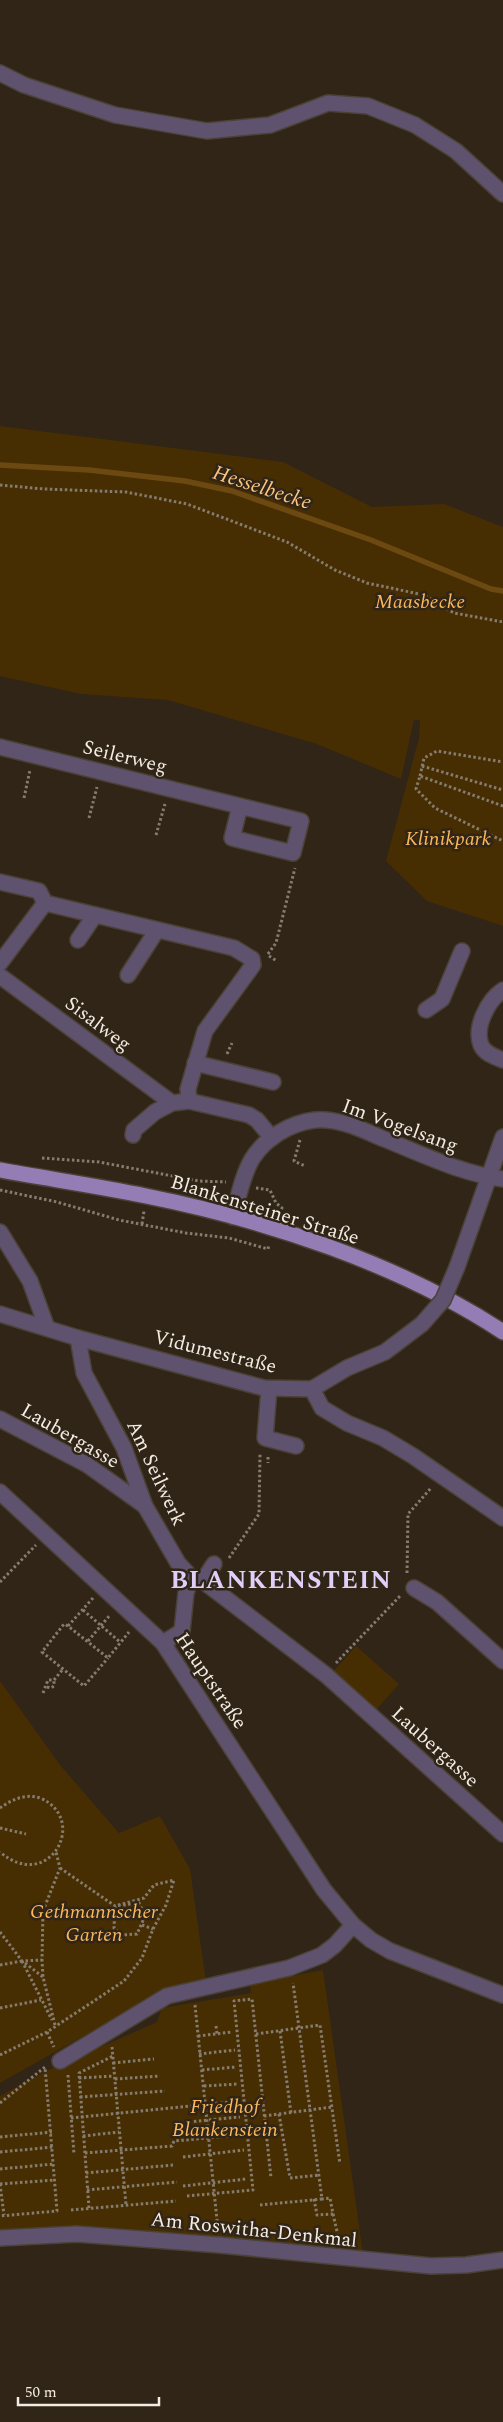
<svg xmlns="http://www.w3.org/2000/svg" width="503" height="2422" viewBox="0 0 503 2422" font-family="Spectral,serif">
<rect width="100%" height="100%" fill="#302517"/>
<!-- green -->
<g fill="#472d02">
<polygon points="0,426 283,462 372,507 444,504 503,527 503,926 427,901 386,861 419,738 420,720 414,720 401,779 317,744 168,700 81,694 0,676"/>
<polygon points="356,1646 399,1684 375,1711 332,1673"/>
<polygon points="0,1681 60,1765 119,1833 160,1816 190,1869 206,1982 165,1990 0,2083"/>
<polygon points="323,1970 363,2254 213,2236 75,2227 0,2235 0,2096 42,2073 157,2022 162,2008 251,1993 250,1984"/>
</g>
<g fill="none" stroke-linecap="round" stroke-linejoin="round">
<!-- stream -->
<polyline stroke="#6d4912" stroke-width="5.5" points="0,465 89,470 185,481 232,491 371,540 491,589 503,591"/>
<!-- minor casing -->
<g stroke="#4b4134" stroke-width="18">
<g id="minor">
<polyline points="0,73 24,85 115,115 207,131 270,125 328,103 368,106 415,125 456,151 503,194"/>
<polyline points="0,747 301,821 293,853 232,838 240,806"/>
<polyline points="0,882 39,891 45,903 234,948 252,959 253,965 205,1031 188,1089 189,1101"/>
<polyline points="78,940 95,915"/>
<polyline points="0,963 45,903"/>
<polyline points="128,975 157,930"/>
<polyline points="0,976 172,1103"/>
<path d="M503 990C488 1000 474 1027 481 1045 485 1054 495 1057 503 1060"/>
<polyline points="426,1010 442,999 462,951"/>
<polyline points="195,1063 273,1082"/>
<polyline points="133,1135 134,1130 155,1112 172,1103 189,1101 249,1115 257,1120 272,1138"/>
<path d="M233 1217C238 1199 242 1176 252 1159 265 1138 290 1123 315 1120 339 1118 363 1130 384 1139 422 1154 462 1174 503 1179"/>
<polyline points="0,1232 30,1281 47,1328"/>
<polyline points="457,1267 503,1137"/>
<polyline points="0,1314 78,1338 264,1388 312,1389 322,1408 347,1423 383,1438 413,1456 503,1518"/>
<polyline points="78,1338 84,1373 124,1448 145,1506 178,1563 191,1577"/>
<polyline points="269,1389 265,1438 296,1446"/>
<polyline points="312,1389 347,1368 385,1352 422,1324"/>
<polyline points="0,1419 86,1464 145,1506"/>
<polyline points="0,1492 163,1643 324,1890 353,1925 371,1940 390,1951 503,1995"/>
<polyline points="191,1577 203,1581 326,1675 503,1834"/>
<polyline points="203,1581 214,1564"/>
<polyline points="414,1588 437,1602 503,1661"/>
<polyline points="163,1643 182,1631 186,1593 191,1577"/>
<polyline points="60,2061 167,1996 289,1968 322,1955 335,1945 353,1925"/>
<polyline points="0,2238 77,2234 220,2245 431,2266 466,2265 503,2260"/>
</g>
</g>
<!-- major casing -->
<g stroke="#4b4134" stroke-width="18">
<path id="major" d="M0 1170C49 1179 98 1186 146 1196 266 1220 400 1264 503 1332"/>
</g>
<!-- path -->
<g stroke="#857c70" stroke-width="3" stroke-dasharray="2.5 2.5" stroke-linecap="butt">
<polyline points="0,485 44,489 126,492 187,504 287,542 335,570 367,583 424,595 454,613 503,622"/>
<polyline points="422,766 503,790"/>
<polyline points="420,776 424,758 437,751 503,762"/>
<polyline points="24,798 30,770"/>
<polyline points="503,806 420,776 416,789 435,808 503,841"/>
<polyline points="89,818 97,787"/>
<polyline points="156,835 165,804"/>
<polyline points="268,954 276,943 295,868"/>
<polyline points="269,956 277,961"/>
<polyline points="227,1054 232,1043"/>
<polyline points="300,1140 294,1161 305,1166"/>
<polyline points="42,1158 99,1162 199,1181 226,1182"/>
<polyline points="256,1188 270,1190 276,1203 282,1208 279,1215"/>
<polyline points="0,1190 57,1202 119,1220 186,1233 229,1238 268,1249 269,1244"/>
<polyline points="142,1224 144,1211"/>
<polyline points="268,1457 268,1463"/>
<polyline points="229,1558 259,1514 260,1454"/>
<polyline points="407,1573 408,1514 431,1488"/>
<polyline points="0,1582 36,1545"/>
<polyline points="93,1598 68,1626 108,1658 129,1632"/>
<polyline points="83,1610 120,1642"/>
<polyline points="68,1626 64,1624 42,1652 84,1686 108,1658"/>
<polyline points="88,1641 110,1615"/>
<polyline points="336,1663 401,1595"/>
<polyline points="47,1687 51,1688 54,1686 54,1680"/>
<polyline points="43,1693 48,1680 54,1680 63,1669"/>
<path d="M0 1808C11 1800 26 1793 40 1798 90 1819 49 1894 0 1852"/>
<polyline points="0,1828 26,1834"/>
<polyline points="60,1868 115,1906 139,1903 145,1916 137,1934 122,1935 114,1928 115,1906"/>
<polyline points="142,1925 153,1929"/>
<polyline points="0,1932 22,1961 42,1960"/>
<polyline points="22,1961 52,2020"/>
<polyline points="25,1963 43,1977"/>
<polyline points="0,1965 22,1961"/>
<polyline points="195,2005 218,2230"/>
<polyline points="0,2008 41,2000"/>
<polyline points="55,2025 43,1977 42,1960 43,1911 60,1868 56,1852"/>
<polyline points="216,2026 217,2034"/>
<polyline points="280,2031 291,2113"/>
<polyline points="47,2032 54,2047"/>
<polyline points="256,2034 320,2025 340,2164"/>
<polyline points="198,2036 232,2032"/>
<polyline points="112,2047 126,2205"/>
<polyline points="199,2054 235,2050"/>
<polyline points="0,2055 47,2032 124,1981 142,1958 153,1929 166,1905 174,1880 154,1885 144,1898 115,1906"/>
<polyline points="113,2063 154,2059"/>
<polyline points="202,2070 236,2067"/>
<polyline points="68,2075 74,2154"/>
<polyline points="79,2078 114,2076"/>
<polyline points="115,2079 160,2076"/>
<polyline points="204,2086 238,2084"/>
<polyline points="80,2097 165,2091"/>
<polyline points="0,2103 45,2067 57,2211 0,2216"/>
<polyline points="279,2114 290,2178 320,2175"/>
<polyline points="264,2116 332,2107"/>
<polyline points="71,2118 239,2101"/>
<polyline points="179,2123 240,2117"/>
<polyline points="83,2136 119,2132"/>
<polyline points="0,2137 52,2132"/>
<polyline points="0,2152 53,2147"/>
<polyline points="85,2153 172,2146 174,2141 242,2135"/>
<polyline points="183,2157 244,2150"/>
<polyline points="0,2169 54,2164"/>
<polyline points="86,2173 173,2165"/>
<polyline points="0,2184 55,2180"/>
<polyline points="0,2184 4,2215"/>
<polyline points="183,2186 246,2179"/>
<polyline points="87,2190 177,2182"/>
<polyline points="187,2196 253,2190 234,2001 252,1999 271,2178"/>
<polyline points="314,2199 317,2215 333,2214 330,2198 322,2199"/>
<polyline points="260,2205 322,2199 293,1983"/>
<polyline points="89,2208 79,2073 113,2056"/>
<polyline points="71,2210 176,2201"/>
<polyline points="333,2214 339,2240"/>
</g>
<!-- minor -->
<use href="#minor" stroke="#5e526f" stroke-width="15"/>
<!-- major -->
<use href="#major" stroke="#947cb5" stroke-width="15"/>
<!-- minor-bridge casing -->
<g stroke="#4b4134" stroke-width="18" stroke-linecap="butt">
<polyline id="minor-bridge" points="422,1324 443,1300 457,1267"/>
</g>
<!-- minor-bridge -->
<use href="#minor-bridge" stroke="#5e526f" stroke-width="15"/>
</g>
<g text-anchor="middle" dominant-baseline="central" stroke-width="5" stroke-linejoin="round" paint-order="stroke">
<!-- park labels -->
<g font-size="20" font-style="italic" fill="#fbb85a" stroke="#302517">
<text x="420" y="602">Maasbecke</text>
<text x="448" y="839">Klinikpark</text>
<text x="94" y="1912">Gethmannscher<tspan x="94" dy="23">Garten</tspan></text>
<text x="225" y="2107">Friedhof<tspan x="225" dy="23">Blankenstein</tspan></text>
</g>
<!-- street labels -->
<g font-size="20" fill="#f3ece3" stroke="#302517">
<text transform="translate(125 757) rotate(14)">Seilerweg</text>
<text transform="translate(98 1024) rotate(37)">Sisalweg</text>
<text transform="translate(400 1126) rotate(20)">Im Vogelsang</text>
<text transform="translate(265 1210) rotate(17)">Blankensteiner Straße</text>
<text transform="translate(215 1352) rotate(14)">Vidumestraße</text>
<text transform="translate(70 1436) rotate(30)">Laubergasse</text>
<text transform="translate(156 1473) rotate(65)">Am Seilwerk</text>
<text transform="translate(211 1681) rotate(56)">Hauptstraße</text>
<text transform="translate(435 1747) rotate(42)">Laubergasse</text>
<text transform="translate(254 2230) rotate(6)">Am Roswitha-Denkmal</text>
</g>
<!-- water labels -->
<g font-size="21" font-style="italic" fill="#fbc67f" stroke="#302517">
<text transform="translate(262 488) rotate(18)">Hesselbecke</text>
</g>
<!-- district labels -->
<g font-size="25" font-weight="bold" letter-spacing="1" fill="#e0cff9" stroke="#302517">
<text x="281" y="1581">BLANKENSTEIN</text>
</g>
</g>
<!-- scale -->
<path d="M18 2397v8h141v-8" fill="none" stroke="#f3ece3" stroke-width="2.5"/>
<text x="25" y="2397" font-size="15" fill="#f3ece3" stroke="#302517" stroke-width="4" paint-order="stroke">50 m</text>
</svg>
